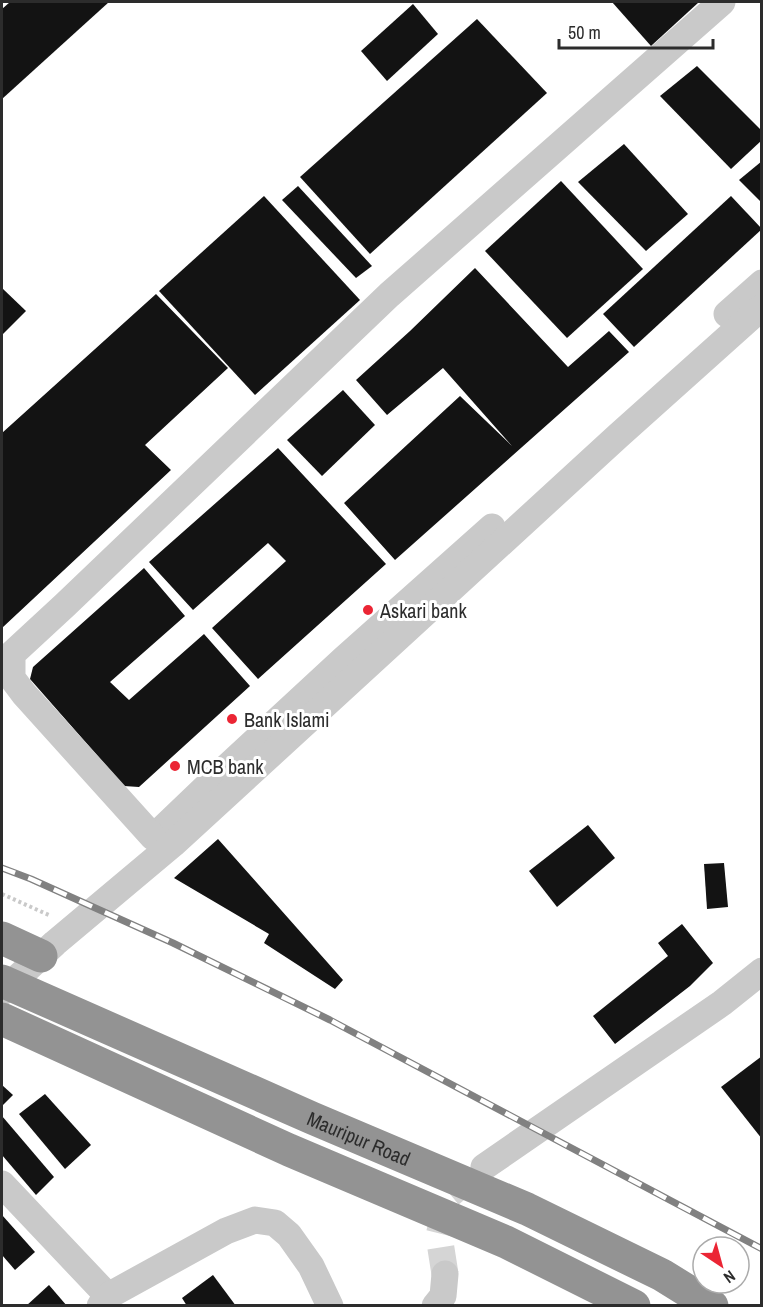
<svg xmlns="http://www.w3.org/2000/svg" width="763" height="1307" viewBox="0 0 763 1307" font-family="'Archivo Narrow',sans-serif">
<rect width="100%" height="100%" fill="#fff"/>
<!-- building -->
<g fill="#131313">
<polygon points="10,2 109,2 2,99 2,9"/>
<polygon points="612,2 699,2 651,46"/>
<polygon points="413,4 438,34 387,81 361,51"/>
<polygon points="477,19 547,93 370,254 300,177"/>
<polygon points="697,66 762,131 762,140 731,169 660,96"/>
<polygon points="624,144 688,214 646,251 578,182"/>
<polygon points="762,161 762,203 739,180"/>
<polygon points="561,181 643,269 567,338 485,251"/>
<polygon points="298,186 372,266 356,278 282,200"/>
<polygon points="264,196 360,300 255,395 159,291"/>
<polygon points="731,196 762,229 634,347 603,314"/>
<polygon points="475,268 568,367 609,331 629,352 395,560 344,503 460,396 512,446 443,368 387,415 356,380 410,331"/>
<polygon points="2,288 26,311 2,335"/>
<polygon points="156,294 228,368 145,445 171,470 2,628 2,433"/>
<polygon points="343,390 375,425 322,476 287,440"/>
<polygon points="278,448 386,564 258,679 212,628 286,561 268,543 193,610 149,562"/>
<polygon points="144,568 185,616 110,682 129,700 204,634 250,686 139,787 124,786 30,679 33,667"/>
<polygon points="588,825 615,858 557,907 529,871"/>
<polygon points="218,839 343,980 335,989 264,943 269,934 174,878"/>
<polygon points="724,863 728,907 707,909 704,864"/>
<polygon points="682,924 713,963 690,986 615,1044 593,1016 668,956 658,943"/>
<polygon points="762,1056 762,1139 721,1087"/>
<polygon points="2,1085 13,1095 2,1106"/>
<polygon points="45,1094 91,1145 65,1169 19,1114"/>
<polygon points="2,1116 54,1177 36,1195 2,1155"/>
<polygon points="2,1215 35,1252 15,1270 2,1255"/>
<polygon points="213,1275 236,1306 187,1306 182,1298"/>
<polygon points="49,1285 67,1306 26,1306"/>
</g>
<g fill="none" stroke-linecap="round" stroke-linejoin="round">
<!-- minor-tunnel -->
<polyline stroke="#d5d5d5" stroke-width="27" stroke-dasharray="27 14" stroke-linecap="butt" points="445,1274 439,1236 449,1195 478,1171"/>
<!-- path -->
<polyline stroke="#c9c9c9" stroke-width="4" stroke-dasharray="3 3" stroke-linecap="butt" points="2,894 51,916"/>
<!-- minor -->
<g stroke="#c9c9c9" stroke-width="27">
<polyline points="727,314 762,283"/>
<polyline points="157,834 227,767 344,659 492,527"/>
<polyline points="153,837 24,694 12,678 12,654 65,605 389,295 722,2"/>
<polyline points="2,992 55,943 173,844 618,436 762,307"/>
<polyline points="484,1167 722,1003 762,971"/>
<polyline points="2,1184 108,1296"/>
<polyline points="100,1306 108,1296 226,1231 255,1220 275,1223 289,1235 311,1266 330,1306"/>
<polyline points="435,1306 443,1296 445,1274"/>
</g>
<!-- highway -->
<polyline stroke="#939393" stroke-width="33" points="2,938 41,956"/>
<!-- rail casing -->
<g stroke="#818181" stroke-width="7">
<polyline id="rail" points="2,868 31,879 173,943 330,1020 762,1249"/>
</g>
<!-- rail -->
<use href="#rail" stroke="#fff" stroke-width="4.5" stroke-dasharray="14" stroke-linecap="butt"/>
<!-- highway-bridge -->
<g stroke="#939393" stroke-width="33">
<path id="s1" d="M2 981 312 1118 527 1209 662 1275 712 1306"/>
<polyline points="2,1019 289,1150 506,1242 634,1306"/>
</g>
</g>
<!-- markers -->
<g fill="#eb2534" stroke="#fff" stroke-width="2">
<circle cx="368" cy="610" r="6"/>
<circle cx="232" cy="719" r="6"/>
<circle cx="175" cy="766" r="6"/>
</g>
<g text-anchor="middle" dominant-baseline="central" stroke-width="6" stroke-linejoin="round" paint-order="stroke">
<!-- poi labels -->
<g font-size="20" fill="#2c2c2c" stroke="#fff" text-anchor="start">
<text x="380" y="610">Askari bank</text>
<text x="244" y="719">Bank Islami</text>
<text x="187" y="766">MCB bank</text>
</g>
<!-- street labels -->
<g font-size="20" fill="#2c2c2c" stroke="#fff">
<text stroke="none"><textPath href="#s1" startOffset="390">Mauripur Road</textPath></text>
</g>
</g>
<!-- border -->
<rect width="763" height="1307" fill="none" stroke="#2c2c2c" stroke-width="6"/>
<!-- north arrow -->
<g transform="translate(721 1265) rotate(144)"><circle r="28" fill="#ffffff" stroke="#ababab" stroke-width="1.5"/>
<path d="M0-4.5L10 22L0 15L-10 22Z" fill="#eb2534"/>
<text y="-9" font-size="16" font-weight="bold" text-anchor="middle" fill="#2c2c2c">N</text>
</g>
<!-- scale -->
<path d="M559 39v9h154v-9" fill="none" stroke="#2c2c2c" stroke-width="3"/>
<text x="568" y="39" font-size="18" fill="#2c2c2c" stroke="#ffffff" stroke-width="4.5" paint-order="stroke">50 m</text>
</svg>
